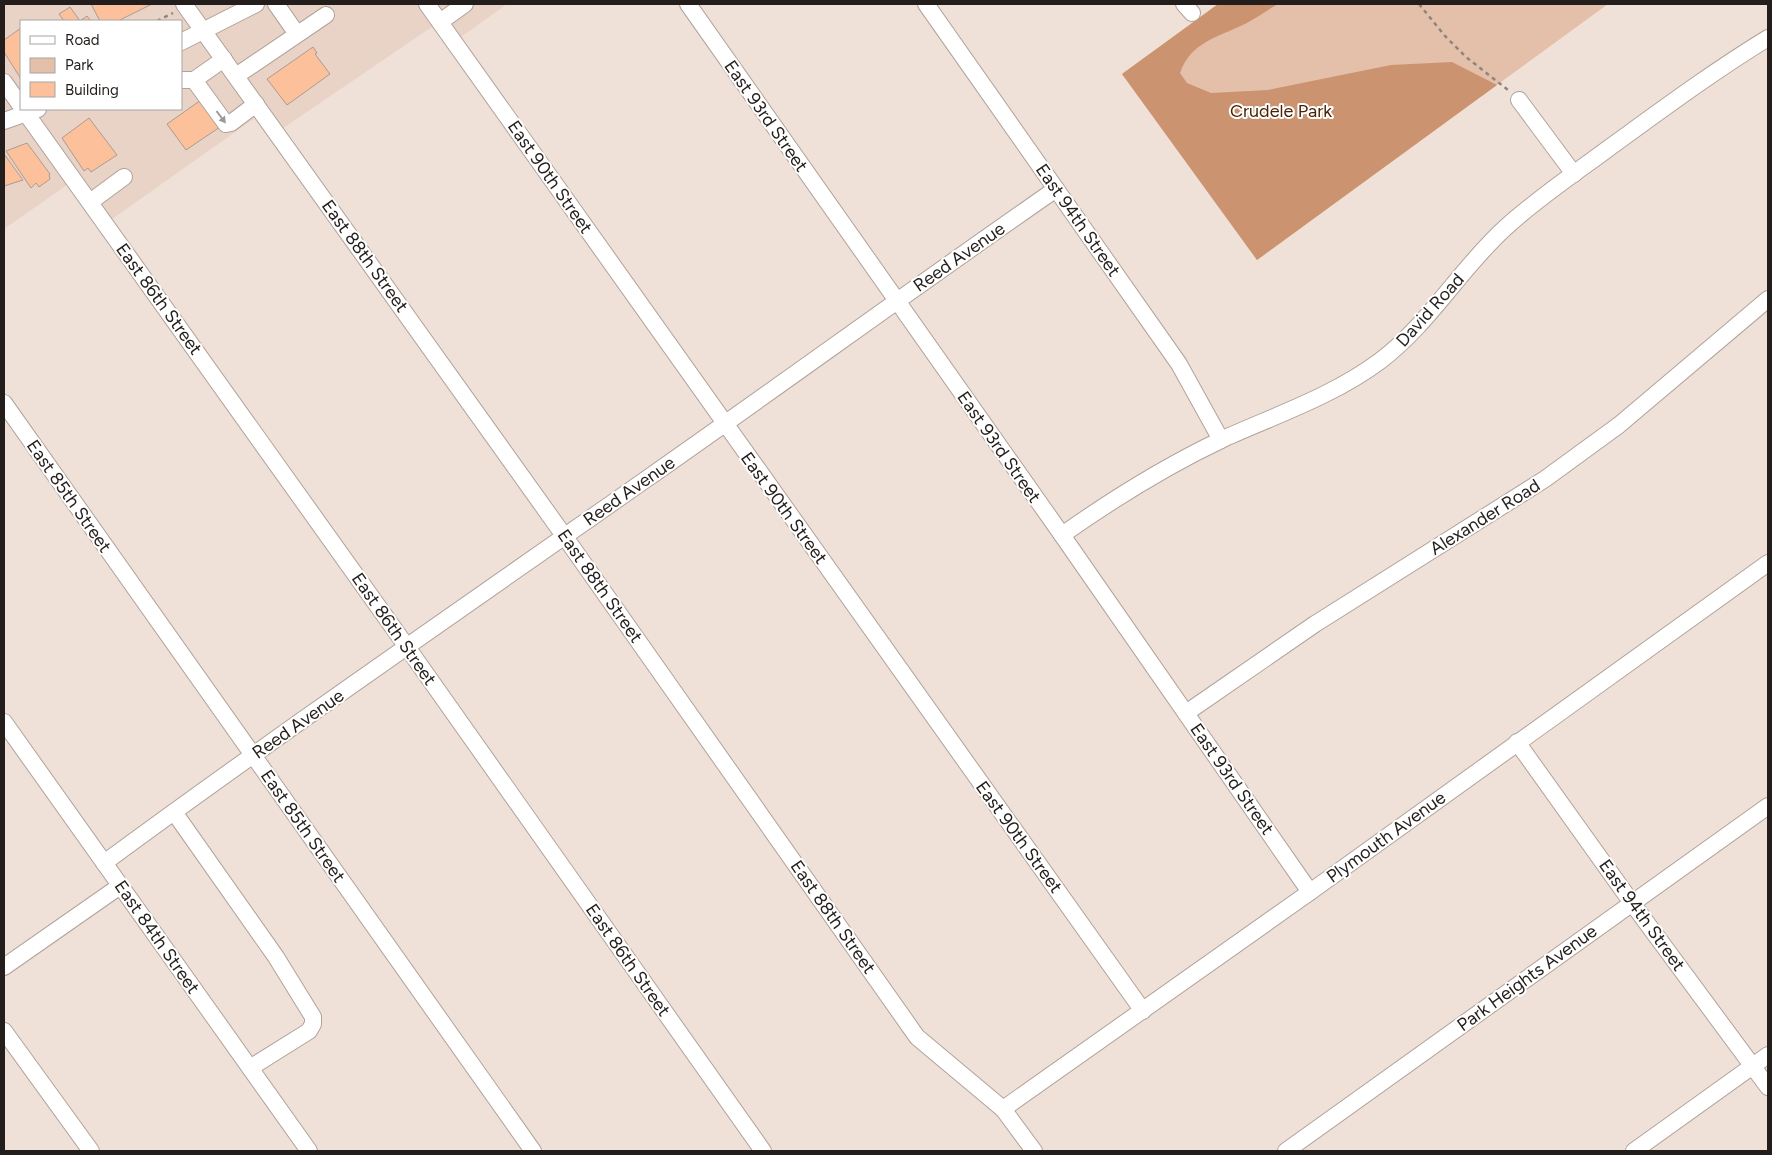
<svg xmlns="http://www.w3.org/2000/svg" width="1772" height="1155" viewBox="0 0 1772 1155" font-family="Figtree,sans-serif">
<rect width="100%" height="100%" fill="#efe0d8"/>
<!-- built -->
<path fill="#e8d3c6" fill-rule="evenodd" d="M4 4H507L454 42 439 22 276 133 262 113 105 224 74 180 4 229ZM21 21H181V109H21Z"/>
<!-- green -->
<polygon fill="#e4bfa9" points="1219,4 1608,4 1257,260 1122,74"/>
<!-- forest -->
<path fill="#cc9370" d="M1218 4H1278C1267 10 1257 18 1245 24 1218 37 1191 42 1180 73L1187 83 1211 93 1268 90 1391 65 1452 62 1497 85 1257 260 1122 74Z"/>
<!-- building -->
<g fill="#fcc09b" stroke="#aa9c94">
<polygon points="91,4 152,4 118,21 100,21"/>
<polygon points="70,7 80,21 87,16 91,21 64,21 59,14"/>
<polygon points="21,28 21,79 4,52 4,40"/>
<polygon points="313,47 317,53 315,54 330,74 287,105 267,79"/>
<polygon points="201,100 220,127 186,150 167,124"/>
<polygon points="89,118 117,155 91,172 88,168 84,171 62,138"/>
<polygon points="27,143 50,174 49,175 50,179 39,187 36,183 31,188 6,151"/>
<polygon points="4,154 23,180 4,186"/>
</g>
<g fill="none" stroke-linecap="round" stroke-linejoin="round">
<!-- minor casing -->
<g stroke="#b0a39b" stroke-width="18">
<g id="minor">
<polyline points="184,4 565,537 917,1037 1003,1109 1034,1151"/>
<polyline points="276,4 297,34"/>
<polyline points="427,4 1143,1011"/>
<polyline points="688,4 1062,535 1310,892"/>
<polyline points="926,4 1179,364 1221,440"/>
<polyline points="1184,4 1192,13"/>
<polyline points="440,22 465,4"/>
<polyline points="181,42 256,4"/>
<polyline points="236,76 326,15"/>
<polyline points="181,80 194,80 224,59"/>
<polyline points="194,80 226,124 231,123 256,104"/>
<polyline points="4,82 21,106"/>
<polyline points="1519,100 1574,174"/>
<polyline points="23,109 407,647 763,1151"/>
<polyline points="4,121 38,109"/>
<polyline points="90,202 124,177"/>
<polyline points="4,403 533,1151"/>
<path d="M1062 535C1113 499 1166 466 1223 439 1276 415 1333 396 1380 361 1429 324 1460 269 1505 228 1539 197 1577 172 1613 145 1664 108 1714 71 1768 38"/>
<polyline points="1186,713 1315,624 1545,479 1619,425 1768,299"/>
<polyline points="4,722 309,1151"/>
<polyline points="1517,742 1632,903 1768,1087"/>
<polyline points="174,812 276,957 313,1017 313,1024 309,1031 250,1068"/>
<path d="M104 863C282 732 464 607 645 480 782 384 918 285 1056 189"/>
<polyline points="4,967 120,886"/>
<polyline points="4,1031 91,1151"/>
<polyline points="1003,1109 1310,892 1768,563"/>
<polyline points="1286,1151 1768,806"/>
<polyline points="1634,1151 1768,1055"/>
</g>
</g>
<!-- path -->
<g stroke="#8f857f" stroke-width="2.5" stroke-dasharray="4 4" stroke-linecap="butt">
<polyline points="1419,4 1445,36 1466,57 1508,90"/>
<polyline points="157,21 173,13"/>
</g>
<!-- minor -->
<use href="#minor" stroke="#fff" stroke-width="16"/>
</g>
<!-- one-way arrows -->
<defs><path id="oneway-solid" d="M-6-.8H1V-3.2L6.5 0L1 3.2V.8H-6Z" transform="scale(1.25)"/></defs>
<use fill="#9c9a98" href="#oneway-solid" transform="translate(221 117) rotate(53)"/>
<g text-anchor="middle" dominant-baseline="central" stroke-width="4" stroke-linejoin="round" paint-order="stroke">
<!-- park labels -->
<g font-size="18" fill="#492307" stroke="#fff">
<text x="1281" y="111">Crudele Park</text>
</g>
<!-- street labels -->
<g font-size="18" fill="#231e1b" stroke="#fff">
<text transform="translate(766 116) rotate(55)">East 93rd Street</text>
<text transform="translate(550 177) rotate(55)">East 90th Street</text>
<text transform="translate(1078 220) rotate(55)">East 94th Street</text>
<text transform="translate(365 256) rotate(54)">East 88th Street</text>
<text transform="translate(959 257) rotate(-35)">Reed Avenue</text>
<text transform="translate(159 299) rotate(54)">East 86th Street</text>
<text transform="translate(1430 310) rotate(-48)">David Road</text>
<text transform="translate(999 447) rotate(55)">East 93rd Street</text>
<text transform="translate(629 491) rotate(-35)">Reed Avenue</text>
<text transform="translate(69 496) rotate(55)">East 85th Street</text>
<text transform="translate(784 508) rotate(54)">East 90th Street</text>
<text transform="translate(1485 517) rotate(-32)">Alexander Road</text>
<text transform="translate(600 586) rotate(55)">East 88th Street</text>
<text transform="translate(394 629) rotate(55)">East 86th Street</text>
<text transform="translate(298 724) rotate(-35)">Reed Avenue</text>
<text transform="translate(1232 779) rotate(55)">East 93rd Street</text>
<text transform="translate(303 826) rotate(55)">East 85th Street</text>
<text transform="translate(1019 837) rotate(54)">East 90th Street</text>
<text transform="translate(1386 837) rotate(-36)">Plymouth Avenue</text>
<text transform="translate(1642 915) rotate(54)">East 94th Street</text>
<text transform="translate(833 917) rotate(55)">East 88th Street</text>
<text transform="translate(157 937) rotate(55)">East 84th Street</text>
<text transform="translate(628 960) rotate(55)">East 86th Street</text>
<text transform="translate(1527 978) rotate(-36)">Park Heights Avenue</text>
</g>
</g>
<!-- border -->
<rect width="1772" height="1155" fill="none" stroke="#231e1b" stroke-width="10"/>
<!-- legend -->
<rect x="20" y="20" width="162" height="90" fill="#ffffff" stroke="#a7a5a4"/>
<rect x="30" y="36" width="25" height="8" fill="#ffffff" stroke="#a7a5a4"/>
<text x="65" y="45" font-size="15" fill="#231e1b">Road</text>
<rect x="30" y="58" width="25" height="15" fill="#e4bfa9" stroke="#a7a5a4"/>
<text x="65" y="70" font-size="15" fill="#231e1b">Park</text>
<rect x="30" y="82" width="25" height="15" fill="#fcc09b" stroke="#a7a5a4"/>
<text x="65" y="95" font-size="15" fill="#231e1b">Building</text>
</svg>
